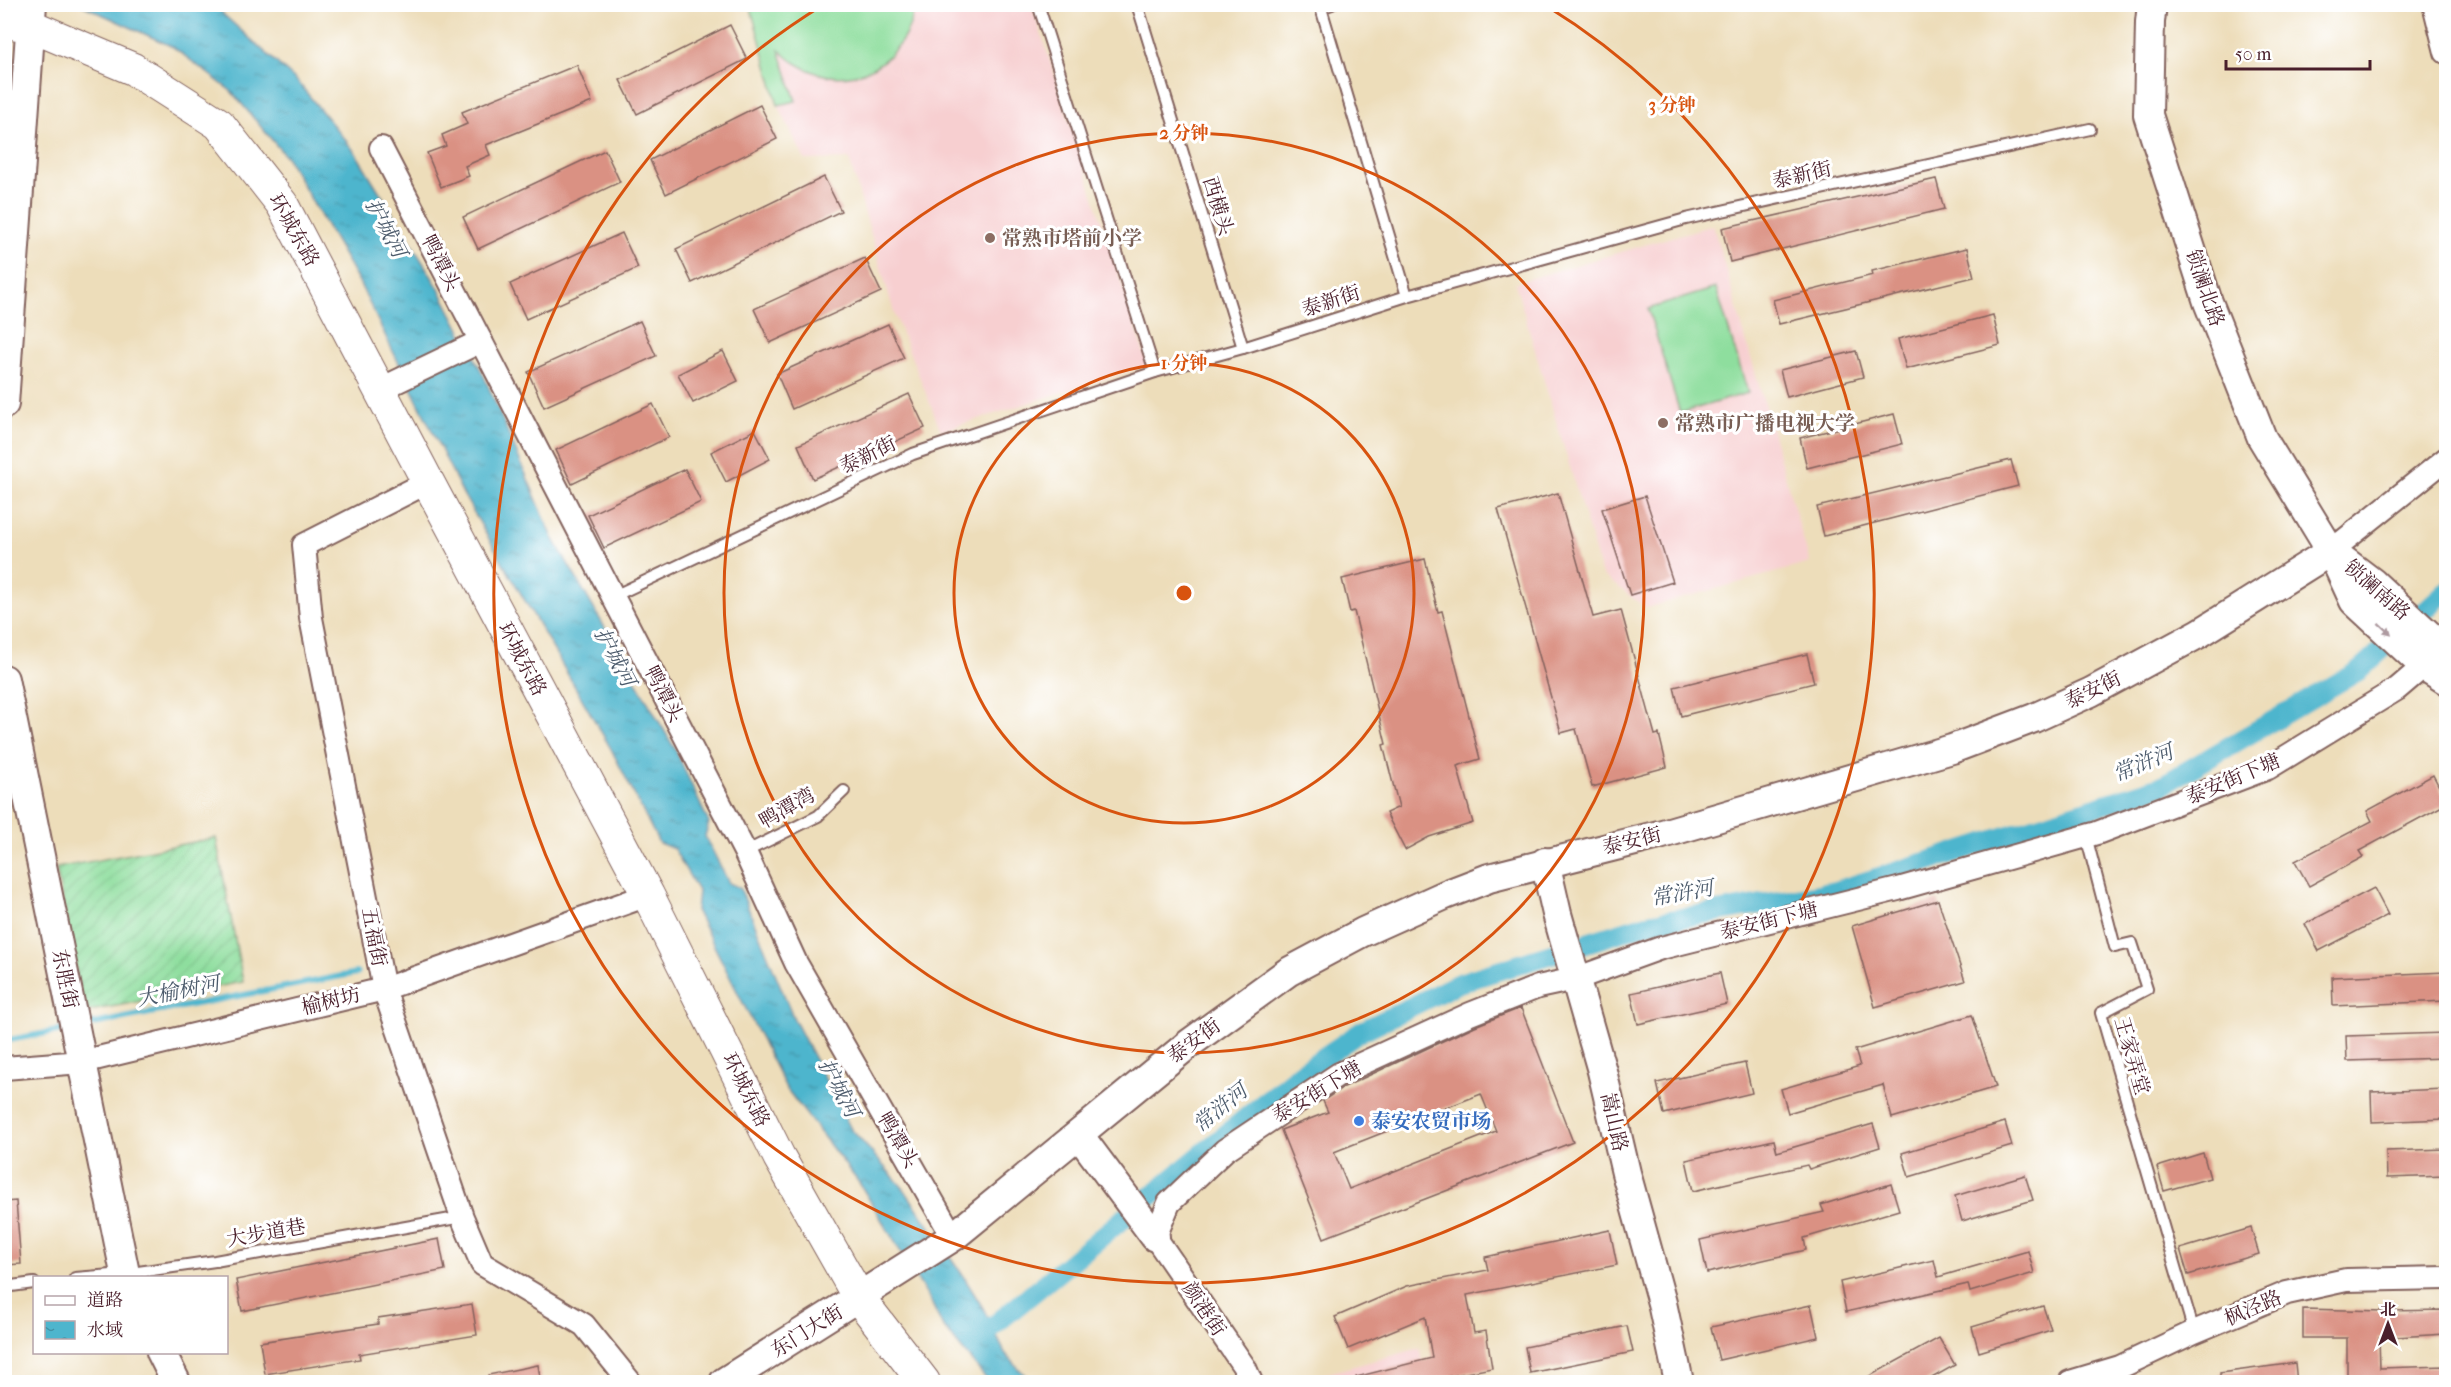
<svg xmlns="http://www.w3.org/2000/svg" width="2451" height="1387" viewBox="0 0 2451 1387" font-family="'IM FELL French Canon','Noto Serif SC',serif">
<defs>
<pattern id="garden-furrows" width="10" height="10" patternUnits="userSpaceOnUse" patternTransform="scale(1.5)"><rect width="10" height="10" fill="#8ede9e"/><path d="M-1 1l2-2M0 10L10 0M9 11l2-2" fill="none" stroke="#7cbe88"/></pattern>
<pattern id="water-ripples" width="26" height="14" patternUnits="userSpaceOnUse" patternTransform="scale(1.5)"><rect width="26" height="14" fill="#4eb5cd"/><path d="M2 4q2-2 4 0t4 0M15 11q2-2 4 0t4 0" fill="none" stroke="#4393a7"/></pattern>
</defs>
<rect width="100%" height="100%" fill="#fff"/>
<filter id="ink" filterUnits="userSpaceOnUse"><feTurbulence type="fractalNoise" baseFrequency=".0167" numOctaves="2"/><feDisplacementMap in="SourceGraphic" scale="12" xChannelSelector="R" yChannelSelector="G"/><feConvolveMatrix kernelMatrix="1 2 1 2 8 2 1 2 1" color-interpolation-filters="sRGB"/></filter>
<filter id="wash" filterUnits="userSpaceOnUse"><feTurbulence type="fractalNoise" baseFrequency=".008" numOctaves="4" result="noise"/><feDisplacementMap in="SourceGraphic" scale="24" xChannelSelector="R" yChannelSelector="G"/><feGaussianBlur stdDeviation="1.35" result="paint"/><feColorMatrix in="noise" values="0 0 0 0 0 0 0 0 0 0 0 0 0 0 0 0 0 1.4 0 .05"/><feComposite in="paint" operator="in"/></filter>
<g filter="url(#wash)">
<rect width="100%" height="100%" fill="#edddba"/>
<!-- built -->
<g fill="#f7cfd0">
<polygon points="750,5 1032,5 1148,365 941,431 895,316 849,159 805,160 778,105"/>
<polygon points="1713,225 1810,563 1646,608 1602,575 1515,283"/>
<polygon points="1420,1348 1427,1382 1296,1382"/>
</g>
<!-- grass -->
<g fill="#8ede9e" stroke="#6c7e64" stroke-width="1.5">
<path d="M912 5C915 16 909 29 903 39 876 79 834 88 794 62 789 59 784 54 779 50L796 101 778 105 750 5Z"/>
<polygon points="1716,288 1748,393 1680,413 1648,309"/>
</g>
<!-- garden -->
<polygon fill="url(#garden-furrows)" stroke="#6c7e64" stroke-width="1.5" points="216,838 243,982 84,1012 56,868"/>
<!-- water -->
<polygon fill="url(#water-ripples)" stroke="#4c6a7c" stroke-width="1.5" points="82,5 217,5 224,15 297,81 355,152 438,287 483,374 553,538 675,749 709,823 705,836 729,883 740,888 794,1019 851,1129 904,1189 962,1274 983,1308 1005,1353 1031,1382 989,1382 942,1325 931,1302 860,1184 786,1088 696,910 698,891 674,849 659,843 610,747 463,494 358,280 287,158 231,91 173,47"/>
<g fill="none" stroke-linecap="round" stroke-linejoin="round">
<!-- stream -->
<g stroke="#4eb5cd" stroke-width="6">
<polyline points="83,1026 357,973"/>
<polyline points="4,1041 68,1029"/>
</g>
<!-- canal -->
<polyline stroke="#4eb5cd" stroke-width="20" points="975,1341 1300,1073 1362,1031 1459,983 1647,924 1836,891 2161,786 2360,670 2446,591"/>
</g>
<g id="blocks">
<!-- building -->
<g fill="#da9183" fill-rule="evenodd">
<polygon points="730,25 747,59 637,114 620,80"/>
<polygon points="577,65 592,102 486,145 490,155 465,166 469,176 441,187 427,153 446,146 442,135 467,124 462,112"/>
<polygon points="760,105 777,139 666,194 650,160"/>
<polygon points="605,150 620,182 478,249 463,217"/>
<polygon points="824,177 841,211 692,283 676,249"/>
<polygon points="1936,179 1944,209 1730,262 1722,228"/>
<polygon points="622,233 638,268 526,319 510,284"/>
<polygon points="1967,248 1974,277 1779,324 1773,300 1873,275 1872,271"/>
<polygon points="865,258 881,292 770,343 754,309"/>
<polygon points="1993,315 2000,345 1906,369 1898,339"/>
<polygon points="640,321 656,356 544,407 528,372"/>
<polygon points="888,324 904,358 792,409 777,374"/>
<polygon points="723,351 738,381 693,403 678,374"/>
<polygon points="1856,351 1863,377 1787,397 1780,370"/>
<polygon points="909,394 925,428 813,479 798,445"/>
<polygon points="653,404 669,437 572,484 556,450"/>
<polygon points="1894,414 1902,444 1807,468 1800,438"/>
<polygon points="755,430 770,459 726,482 711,452"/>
<polygon points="2011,460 2018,486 1824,536 1817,507"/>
<polygon points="685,469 701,502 604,548 588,515"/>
<polygon points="1558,493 1593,617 1621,610 1655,735 1659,734 1667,767 1592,787 1576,729 1561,733 1498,509"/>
<polygon points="1645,496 1673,582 1630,595 1602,509"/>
<polygon points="1425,559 1438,612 1442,611 1480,759 1457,766 1473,823 1429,837 1405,850 1386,813 1399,807 1383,745 1386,744 1354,611 1350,612 1342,579"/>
<polygon points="1807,654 1814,683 1681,716 1674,687"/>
<polygon points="2433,775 2446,800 2446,804 2359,851 2363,857 2309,886 2295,861 2372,821 2367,811"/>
<polygon points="2374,888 2388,915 2319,951 2305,924"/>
<polygon points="1938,900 1965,981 1875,1007 1852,926"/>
<polygon points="2446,972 2446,1001 2333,1006 2332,977"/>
<polygon points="1720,973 1727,1004 1638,1024 1631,993"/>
<path d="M1521 1008 1573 1142 1324 1238 1281 1130 1328 1112 1323 1101 1342 1088 1475 1026ZM1481 1094 1496 1131 1349 1189 1334 1152Z"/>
<polygon points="1972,1015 1996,1087 1892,1118 1883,1085 1788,1113 1781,1089 1860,1066 1855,1050"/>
<polygon points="2446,1033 2446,1058 2347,1061 2346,1036"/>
<polygon points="1745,1063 1752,1093 1664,1114 1657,1083"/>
<polygon points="2446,1089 2446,1119 2372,1122 2371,1092"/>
<polygon points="2005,1122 2012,1146 1909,1177 1902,1153"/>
<polygon points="1873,1124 1880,1147 1809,1169 1807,1165 1693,1191 1686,1160 1774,1140 1777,1152"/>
<polygon points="2446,1149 2446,1176 2387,1178 2386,1151"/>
<polygon points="2203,1153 2210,1178 2164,1191 2157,1167"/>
<polygon points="2025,1175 2033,1200 1962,1221 1955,1196"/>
<polygon points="1891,1184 1899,1210 1804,1238 1806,1250 1707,1273 1700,1240 1824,1212 1821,1205"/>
<polygon points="16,1201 21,1264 4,1265 4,1202"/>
<polygon points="2251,1228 2259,1254 2188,1275 2180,1249"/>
<polygon points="1610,1230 1617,1265 1467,1295 1474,1333 1486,1331 1492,1368 1415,1383 1357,1383 1356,1377 1432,1358 1425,1317 1348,1349 1335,1317 1407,1286 1488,1270 1485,1257"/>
<polygon points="439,1239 445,1270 242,1311 236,1280"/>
<polygon points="2028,1251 2034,1273 1970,1292 1968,1284 1846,1312 1840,1282 1934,1260 1938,1277"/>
<polygon points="472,1304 477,1335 359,1354 360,1359 265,1374 260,1342 378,1324 378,1318"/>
<polygon points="1811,1305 1818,1337 1719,1360 1711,1327"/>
<polygon points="2043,1306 2051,1330 1979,1352 1972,1327"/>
<polygon points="2303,1309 2385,1311 2446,1310 2446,1334 2379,1338 2380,1368 2446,1366 2446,1383 2347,1383 2347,1338 2303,1338"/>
<polygon points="1627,1326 1633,1352 1530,1373 1525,1347"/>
<polygon points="1939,1338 1955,1365 1923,1383 1857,1383"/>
<polygon points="2295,1363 2297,1383 2220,1383 2220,1373"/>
<polygon points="538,1365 541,1383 488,1383 488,1375"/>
</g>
</g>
</g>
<g filter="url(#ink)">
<use href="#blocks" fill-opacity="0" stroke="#83625d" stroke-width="1.5"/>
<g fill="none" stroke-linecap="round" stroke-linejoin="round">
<!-- service casing -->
<g stroke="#83625d" stroke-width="14">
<g id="service">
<polyline points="1038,4 1155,372"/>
<polyline points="1137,4 1243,348"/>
<polyline points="1332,4 1321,8 1407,296"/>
<polyline points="614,596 913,454 1155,372 1243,348 1407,296 1686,219 2090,129"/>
<polyline points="2086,836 2115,947 2132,943 2147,989 2101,1013 2194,1332"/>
<polyline points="745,852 818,816 844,791"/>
<polyline points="75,1278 124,1274 215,1261 462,1217"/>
<polyline points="4,1287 34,1283"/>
<polyline points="2120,1367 2122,1382"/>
</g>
</g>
<!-- minor casing -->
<g stroke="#83625d" stroke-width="26">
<g id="minor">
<polyline points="2434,4 2446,52"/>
<polyline points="381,148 745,852 796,963 953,1237"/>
<polyline points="379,390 481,341"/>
<polyline points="428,482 304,545 311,618 384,989 462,1217 482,1264 584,1325 630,1382"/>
<polyline points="2331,551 2446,459"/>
<polyline points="4,1068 82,1062 384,989 648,895"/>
<polyline points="1251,1382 1245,1368 1155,1237 1169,1203 1225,1150 1339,1074 1470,1014 1538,987 1575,979 1661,948 1898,889 2097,833 2268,768 2397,689 2424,666"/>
<polyline points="2070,1382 2120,1367 2194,1332 2287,1293 2346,1280 2446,1278"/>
</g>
</g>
<!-- tertiary casing -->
<g stroke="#83625d" stroke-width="32">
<g id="tertiary">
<polyline points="2152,4 2150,22 2148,115 2208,302 2262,438 2331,551 2354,601 2424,666 2446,680"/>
<polyline points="4,404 32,4"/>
<polyline points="2335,554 2373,583 2446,651"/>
<polyline points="4,679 126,1278"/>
<polyline points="1545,862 1557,914 1602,1071 1626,1173 1662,1303 1679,1382"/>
<polyline points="1079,1135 1155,1237"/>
<polyline points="161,1352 176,1382"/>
<polyline points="724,1382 953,1237 1190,1043 1288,972 1363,932 1445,895 1489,878 1659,835 1952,749 2034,718 2091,692 2200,633 2331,551"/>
</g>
</g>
<!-- secondary casing -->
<g stroke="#83625d" stroke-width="34">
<polyline id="secondary" points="4,22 31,26 133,69 219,124 282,204 428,482 648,895 779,1157 859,1298 924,1382"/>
</g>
<!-- service -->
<use href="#service" stroke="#fff" stroke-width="10"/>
<!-- minor -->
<use href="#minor" stroke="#fff" stroke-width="22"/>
<!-- tertiary -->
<use href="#tertiary" stroke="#fff" stroke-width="28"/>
<!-- secondary -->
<use href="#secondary" stroke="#fff" stroke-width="32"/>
</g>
<!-- one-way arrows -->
<defs><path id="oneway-solid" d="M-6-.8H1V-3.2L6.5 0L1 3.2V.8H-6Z" transform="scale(1.5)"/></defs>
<use fill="#ae9aa0" href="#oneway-solid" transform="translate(2385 629) rotate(43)"/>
</g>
<!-- distance rings -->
<g fill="none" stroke="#d8530f" stroke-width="3">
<circle cx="1184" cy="593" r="230"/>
<circle cx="1184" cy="593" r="460"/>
<path d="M1545 5A690 690 0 1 1 823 5"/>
</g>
<!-- markers -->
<g fill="#8d6e63" stroke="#fff" stroke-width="2">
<circle cx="990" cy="238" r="6"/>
<circle cx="1663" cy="423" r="6"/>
</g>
<circle fill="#3f7fe0" stroke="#fff" stroke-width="2" cx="1359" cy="1121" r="6"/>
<g text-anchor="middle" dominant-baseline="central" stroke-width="6" stroke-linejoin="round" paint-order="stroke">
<!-- street labels -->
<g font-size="20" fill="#4a1f2b" stroke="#fff">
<text transform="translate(1802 175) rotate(-13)">泰新街</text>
<text transform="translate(1218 206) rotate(73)">西横头</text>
<text transform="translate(294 230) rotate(60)">环城东路</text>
<text transform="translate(441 263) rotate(63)">鸭潭头</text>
<text transform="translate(2205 288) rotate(71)">锁澜北路</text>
<text transform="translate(1331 301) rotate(-18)">泰新街</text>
<text transform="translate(868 455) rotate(-26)">泰新街</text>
<text transform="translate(2377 590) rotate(41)">锁澜南路</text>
<text transform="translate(522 659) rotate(62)">环城东路</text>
<text transform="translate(2093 690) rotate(-26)">泰安街</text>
<text transform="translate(664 694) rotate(63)">鸭潭头</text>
<text transform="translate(2233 779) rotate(-23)">泰安街下塘</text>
<text transform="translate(787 808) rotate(-30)">鸭潭湾</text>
<text transform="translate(1632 841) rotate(-14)">泰安街</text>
<text transform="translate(1769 921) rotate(-14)">泰安街下塘</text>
<text transform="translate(374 937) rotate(79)">五福街</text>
<text transform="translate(65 979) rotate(78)">东胜街</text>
<text transform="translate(331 1001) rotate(-14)">榆树坊</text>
<text transform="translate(1194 1041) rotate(-37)">泰安街</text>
<text transform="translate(2132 1056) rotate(74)">王家弄堂</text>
<text transform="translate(746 1090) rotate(63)">环城东路</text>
<text transform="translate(1317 1092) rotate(-31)">泰安街下塘</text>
<text transform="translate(1614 1122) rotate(77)">嵩山路</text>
<text transform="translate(898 1140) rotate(60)">鸭潭头</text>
<text transform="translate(266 1233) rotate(-10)">大步道巷</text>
<text transform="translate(2253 1308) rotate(-23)">枫泾路</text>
<text transform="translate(1204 1309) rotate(56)">颜港街</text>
<text transform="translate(807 1331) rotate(-32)">东门大街</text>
</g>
<!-- education labels -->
<g font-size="20" font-weight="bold" fill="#785e54" stroke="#fff" text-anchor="start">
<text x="1002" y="238">常熟市塔前小学</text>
<text x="1675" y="423">常熟市广播电视大学</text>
</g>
<!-- shop labels -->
<g font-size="20" font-weight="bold" fill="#366cbe" stroke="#fff" text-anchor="start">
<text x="1371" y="1121">泰安农贸市场</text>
</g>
<!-- water labels -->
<g font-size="21" font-style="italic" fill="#4c5b6c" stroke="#fff">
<text transform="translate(386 228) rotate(62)">护城河</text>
<text transform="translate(615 657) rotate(62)">护城河</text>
<text transform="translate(2143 763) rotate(-23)">常浒河</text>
<text transform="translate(1682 893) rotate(-10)">常浒河</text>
<text transform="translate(178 991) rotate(-11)">大榆树河</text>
<text transform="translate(839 1088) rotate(62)">护城河</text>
<text transform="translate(1220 1108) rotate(-39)">常浒河</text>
</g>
</g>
<circle cx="1184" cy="593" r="9" fill="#d8530f" stroke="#fff" stroke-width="3"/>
<g font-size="18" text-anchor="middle" font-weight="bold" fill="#d8530f" stroke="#fff" stroke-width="6" stroke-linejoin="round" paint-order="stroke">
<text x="1672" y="111">3 分钟</text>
<text x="1184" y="139">2 分钟</text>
<text x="1184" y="369">1 分钟</text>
</g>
<!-- margin -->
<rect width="2451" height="1387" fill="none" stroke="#fff" stroke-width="24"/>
<!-- legend -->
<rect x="33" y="1276" width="195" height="78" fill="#ffffff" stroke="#b7a5aa" stroke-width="1.5"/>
<rect x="45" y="1296" width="30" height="9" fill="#ffffff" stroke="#b7a5aa" stroke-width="1.5"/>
<text x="87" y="1306" font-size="18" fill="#4a1f2b">道路</text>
<rect x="45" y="1321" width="30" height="18" fill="url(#water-ripples)" stroke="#b7a5aa" stroke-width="1.5"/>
<text x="87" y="1336" font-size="18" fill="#4a1f2b">水域</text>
<!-- north arrow -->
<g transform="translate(2388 1324)" stroke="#ffffff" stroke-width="4.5" paint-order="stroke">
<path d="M0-4.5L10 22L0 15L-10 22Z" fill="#4a1f2b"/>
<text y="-9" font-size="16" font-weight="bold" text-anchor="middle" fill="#4a1f2b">北</text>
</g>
<!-- scale -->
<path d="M2226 60v9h144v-9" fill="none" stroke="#4a1f2b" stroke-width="3"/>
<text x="2235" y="60" font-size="18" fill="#4a1f2b" stroke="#ffffff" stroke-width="4.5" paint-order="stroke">50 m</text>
</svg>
